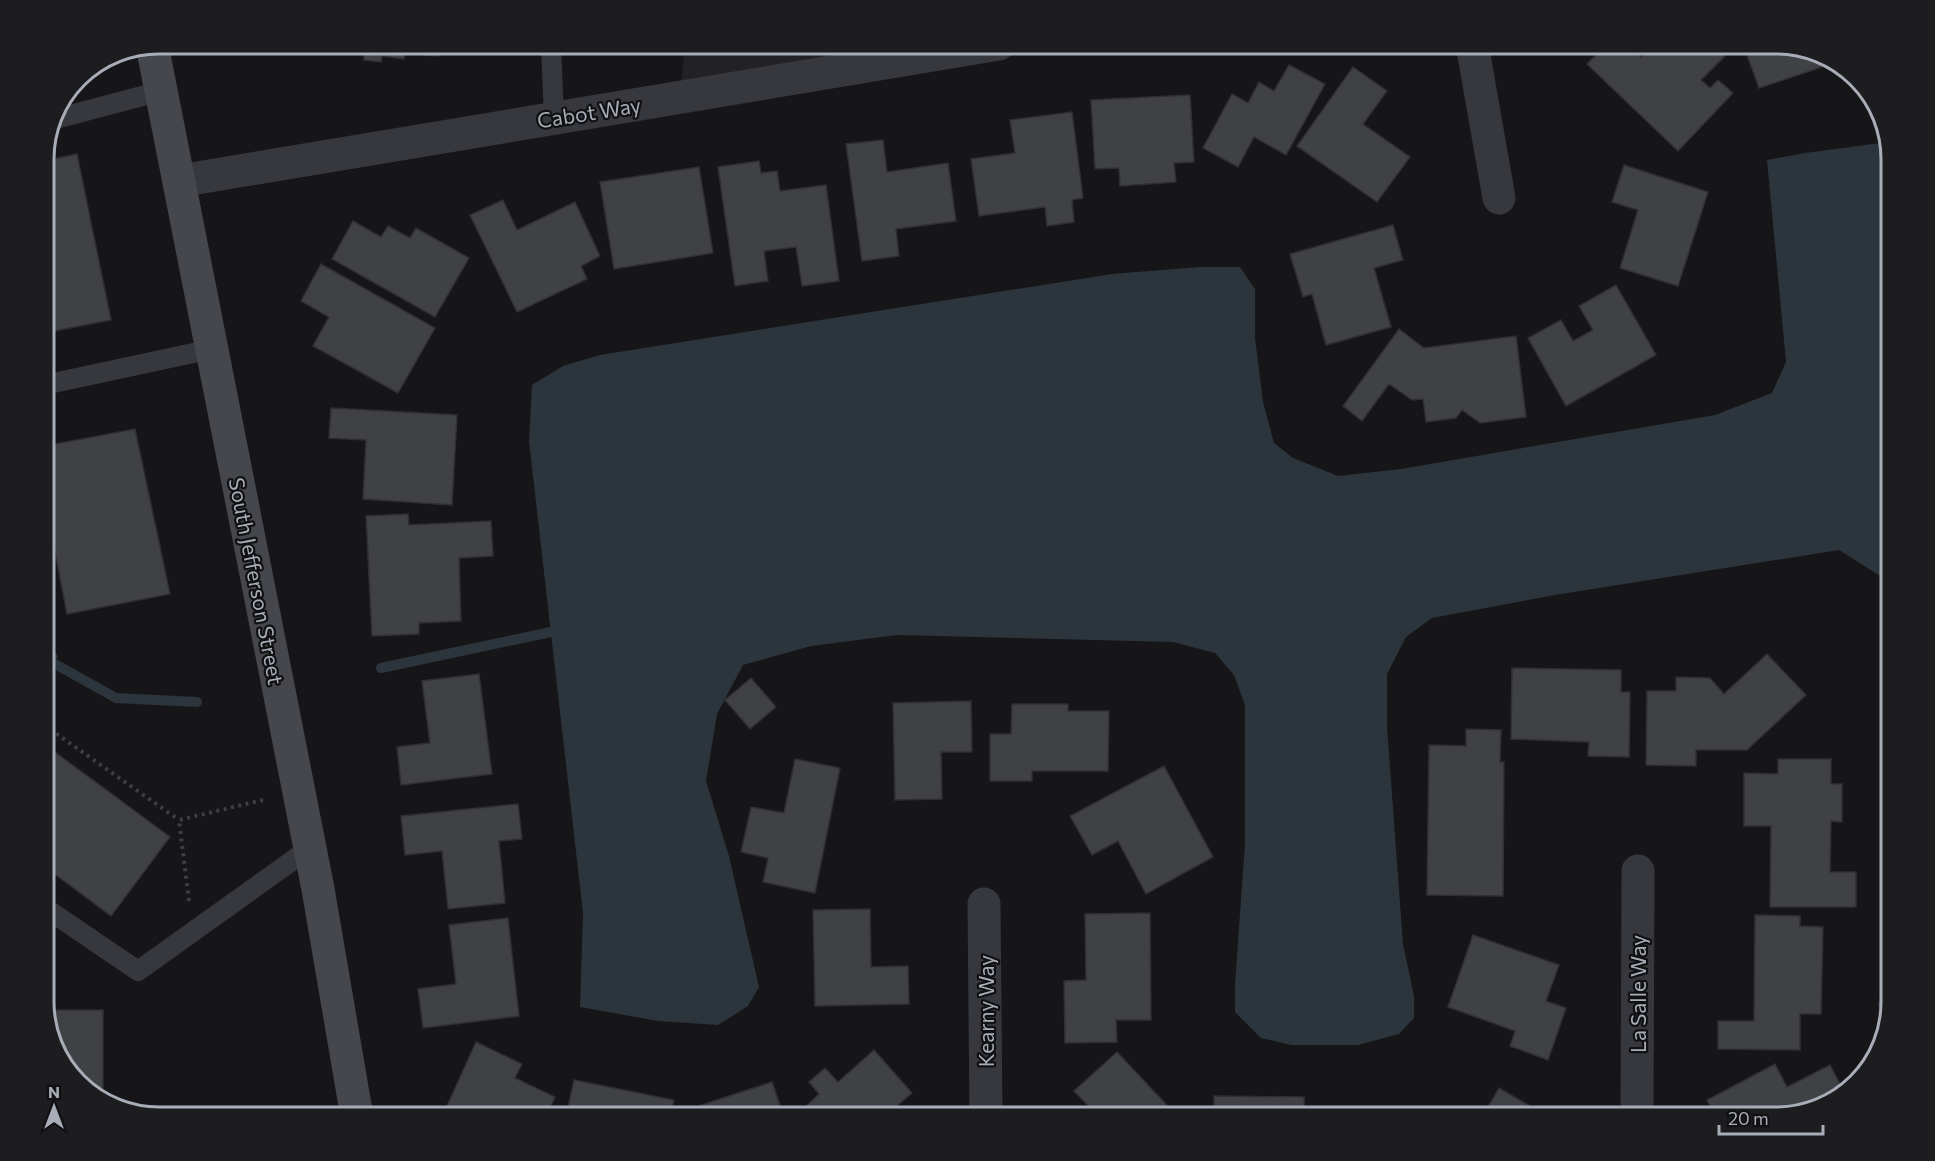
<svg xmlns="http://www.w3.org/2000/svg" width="1935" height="1161" viewBox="0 0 1935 1161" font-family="Commissioner,sans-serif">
<rect width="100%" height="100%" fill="#161618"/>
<!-- built -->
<polygon fill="#222225" points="685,44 999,44 680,97"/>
<!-- water -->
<g fill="#2c353c">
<polygon points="1888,142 1891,152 1891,593 1885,579 1839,550 1555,595 1432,618 1406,637 1387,674 1387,727 1403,944 1414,996 1414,1018 1399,1034 1358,1045 1291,1045 1261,1038 1235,1012 1235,985 1245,843 1245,705 1234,675 1215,653 1173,642 897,635 811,646 743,665 717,714 706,781 729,856 759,987 748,1006 718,1025 658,1021 580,1007 583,913 529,441 532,385 563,366 600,355 1112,274 1199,267 1240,267 1255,289 1255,338 1263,402 1274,443 1293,458 1338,476 1401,469 1715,415 1772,393 1786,362 1767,160 1805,153"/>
<polygon points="44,637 58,656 53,671 44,671"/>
<polygon points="1891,952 1891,1002 1888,1015 1878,1006 1886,965"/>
</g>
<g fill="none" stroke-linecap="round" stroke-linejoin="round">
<!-- stream -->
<g stroke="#2c353c" stroke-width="10">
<polyline points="55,664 116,698 197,702"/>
<polyline points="381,668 551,632"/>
</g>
</g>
<!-- building -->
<g fill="#404145" stroke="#303034" stroke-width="1.5">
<polygon points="343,44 463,44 462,52 440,49 438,56 423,55 423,48 406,46 404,59 382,56 381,62 364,60 364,54 342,51"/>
<polygon points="480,44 522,44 522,47 497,44 497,49 479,48"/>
<polygon points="1607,44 1627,44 1641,57 1654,44 1712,44 1725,56 1701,80 1710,88 1718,80 1733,93 1678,151 1587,64"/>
<polygon points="1743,44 1776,44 1834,59 1837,62 1759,88"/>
<polygon points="1289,65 1325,84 1286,155 1254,137 1238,167 1203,148 1232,94 1248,103 1259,82 1274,91"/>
<polygon points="1353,67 1387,91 1363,124 1410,157 1377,202 1297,146"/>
<polygon points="1190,95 1194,162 1174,163 1176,182 1120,186 1119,168 1095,169 1091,100"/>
<polygon points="1072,112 1083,198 1072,200 1074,222 1047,226 1045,207 979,216 971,159 1015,153 1010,120"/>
<polygon points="883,140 887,172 948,163 956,221 896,229 899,256 862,261 846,144"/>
<polygon points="77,154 111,320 44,333 44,161"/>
<polygon points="759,161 761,173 777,171 780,191 826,185 839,281 802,286 796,247 764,251 768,281 735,286 718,167"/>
<polygon points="1624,165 1708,192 1678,286 1620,268 1638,210 1612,202"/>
<polygon points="699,167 713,253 614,269 600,182"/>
<polygon points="503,200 517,230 575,202 600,256 581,266 587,279 517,312 470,215"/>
<polygon points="353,221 381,237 388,226 410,238 416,228 469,258 435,317 332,259"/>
<polygon points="1393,225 1403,260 1374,268 1391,327 1326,345 1312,294 1303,297 1290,254"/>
<polygon points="321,264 435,328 398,393 313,346 329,317 301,301"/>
<polygon points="1616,285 1656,355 1566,406 1528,338 1561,320 1573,341 1593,330 1579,306"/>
<polygon points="1399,329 1424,348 1516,336 1526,417 1480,423 1462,410 1456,418 1426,422 1423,399 1412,400 1389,384 1362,421 1343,406"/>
<polygon points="331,408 457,415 452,505 363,499 366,440 329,438"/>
<polygon points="135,429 170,594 67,614 44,495 44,446"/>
<polygon points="408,514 409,525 491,521 493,556 459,558 461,621 419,623 419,634 372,636 366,516"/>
<polygon points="1767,654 1806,695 1747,750 1696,750 1696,766 1646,765 1647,691 1676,691 1676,677 1710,678 1724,694"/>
<polygon points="1512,668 1621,670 1621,692 1630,692 1629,757 1588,756 1589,742 1511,739"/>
<polygon points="479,674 492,774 401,785 397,747 430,743 422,681"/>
<polygon points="751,678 776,707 750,729 725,700"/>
<polygon points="971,701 972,752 941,752 942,799 895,800 893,703"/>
<polygon points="1012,704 1068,704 1068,711 1109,711 1108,771 1032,771 1032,781 990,781 990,734 1011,734"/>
<polygon points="1466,729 1501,730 1500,762 1504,762 1503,896 1427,895 1429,745 1466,746"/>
<polygon points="44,744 170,837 111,916 44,866"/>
<polygon points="795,759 840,768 815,893 763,882 768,858 741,852 751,807 784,813"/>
<polygon points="1778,759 1831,759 1831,784 1842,784 1842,822 1831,821 1830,872 1856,872 1856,907 1770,907 1771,826 1744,826 1744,773 1778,774"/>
<polygon points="1164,766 1213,857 1146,894 1118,841 1092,855 1070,816"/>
<polygon points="518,804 522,839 499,841 505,903 448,909 442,851 405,855 401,816"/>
<polygon points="870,909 871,967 908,966 909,1004 815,1006 813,910"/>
<polygon points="1150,913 1151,1020 1116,1020 1117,1042 1065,1043 1064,981 1086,980 1085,914"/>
<polygon points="1755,915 1800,916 1800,926 1823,927 1821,1014 1800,1014 1800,1050 1718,1049 1718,1021 1754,1021"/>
<polygon points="508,918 519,1016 423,1028 418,989 456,984 449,925"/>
<polygon points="1473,935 1559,965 1546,1001 1566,1008 1548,1060 1510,1046 1515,1031 1448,1007"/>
<polygon points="44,1010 103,1010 103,1102 59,1060"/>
<polygon points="476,1042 522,1064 515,1078 555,1097 546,1117 466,1117 446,1108"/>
<polygon points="874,1050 912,1093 884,1117 801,1117 798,1114 819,1094 809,1082 825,1068 838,1082"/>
<polygon points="1117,1052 1178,1117 1099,1117 1074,1091"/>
<polygon points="1775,1064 1787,1087 1830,1065 1844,1092 1834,1102 1776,1117 1716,1117 1707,1100"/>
<polygon points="574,1080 674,1100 670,1117 566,1117"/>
<polygon points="772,1082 784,1117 681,1117 680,1112"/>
<polygon points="1499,1088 1549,1117 1482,1117"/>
<polygon points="1214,1096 1304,1097 1304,1117 1214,1117"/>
</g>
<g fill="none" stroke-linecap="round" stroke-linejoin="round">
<!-- path -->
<g stroke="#3d3f44" stroke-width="4" stroke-dasharray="3 4.5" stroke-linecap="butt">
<polyline points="44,725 179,820"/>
<polyline points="189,901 179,820 267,799"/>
</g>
<!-- lane -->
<g stroke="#37383d" stroke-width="20">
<polyline points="551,44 554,118"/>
<polyline points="59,118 161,91"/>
<polyline points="44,385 212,349"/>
<polyline points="44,907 138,971 310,848"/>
</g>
<!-- street -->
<g stroke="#37383d" stroke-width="33">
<polyline points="1472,44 1499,198"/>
<polyline points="179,181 999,44"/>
<polyline points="984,904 986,1117"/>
<polyline points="1637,1117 1638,871"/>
</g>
<!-- secondary -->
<polyline stroke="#45474d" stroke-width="33" points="152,45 318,889 357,1117"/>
</g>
<g text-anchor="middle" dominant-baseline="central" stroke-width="4.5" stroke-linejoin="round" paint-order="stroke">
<!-- street labels -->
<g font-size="21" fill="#a8adb8" stroke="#111113">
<text transform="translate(589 112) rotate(-9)">Cabot Way</text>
<text transform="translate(257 581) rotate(79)">South Jefferson Street</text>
<text transform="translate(1637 994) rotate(-90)">La Salle Way</text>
<text transform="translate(985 1011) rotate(-90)">Kearny Way</text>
</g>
</g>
<!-- crop -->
<path d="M0 0H1935V1161H0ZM159 54H1776A105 105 0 0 1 1881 159V1002A105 105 0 0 1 1776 1107H159A105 105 0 0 1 54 1002V159A105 105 0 0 1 159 54Z" fill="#1d1d20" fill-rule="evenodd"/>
<path fill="none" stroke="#a8adb8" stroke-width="3" d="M159 54H1776A105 105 0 0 1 1881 159V1002A105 105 0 0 1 1776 1107H159A105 105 0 0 1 54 1002V159A105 105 0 0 1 159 54Z"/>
<!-- north arrow -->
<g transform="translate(54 1107)" stroke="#111113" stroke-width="4.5" paint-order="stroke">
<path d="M0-4.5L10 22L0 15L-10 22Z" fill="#a8adb8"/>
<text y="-9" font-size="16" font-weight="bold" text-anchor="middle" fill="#a8adb8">N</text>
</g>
<!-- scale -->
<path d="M1719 1125v9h104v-9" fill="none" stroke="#a8adb8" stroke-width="3"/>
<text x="1728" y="1125" font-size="18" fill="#a8adb8" stroke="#111113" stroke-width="4.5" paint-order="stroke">20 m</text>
</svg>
